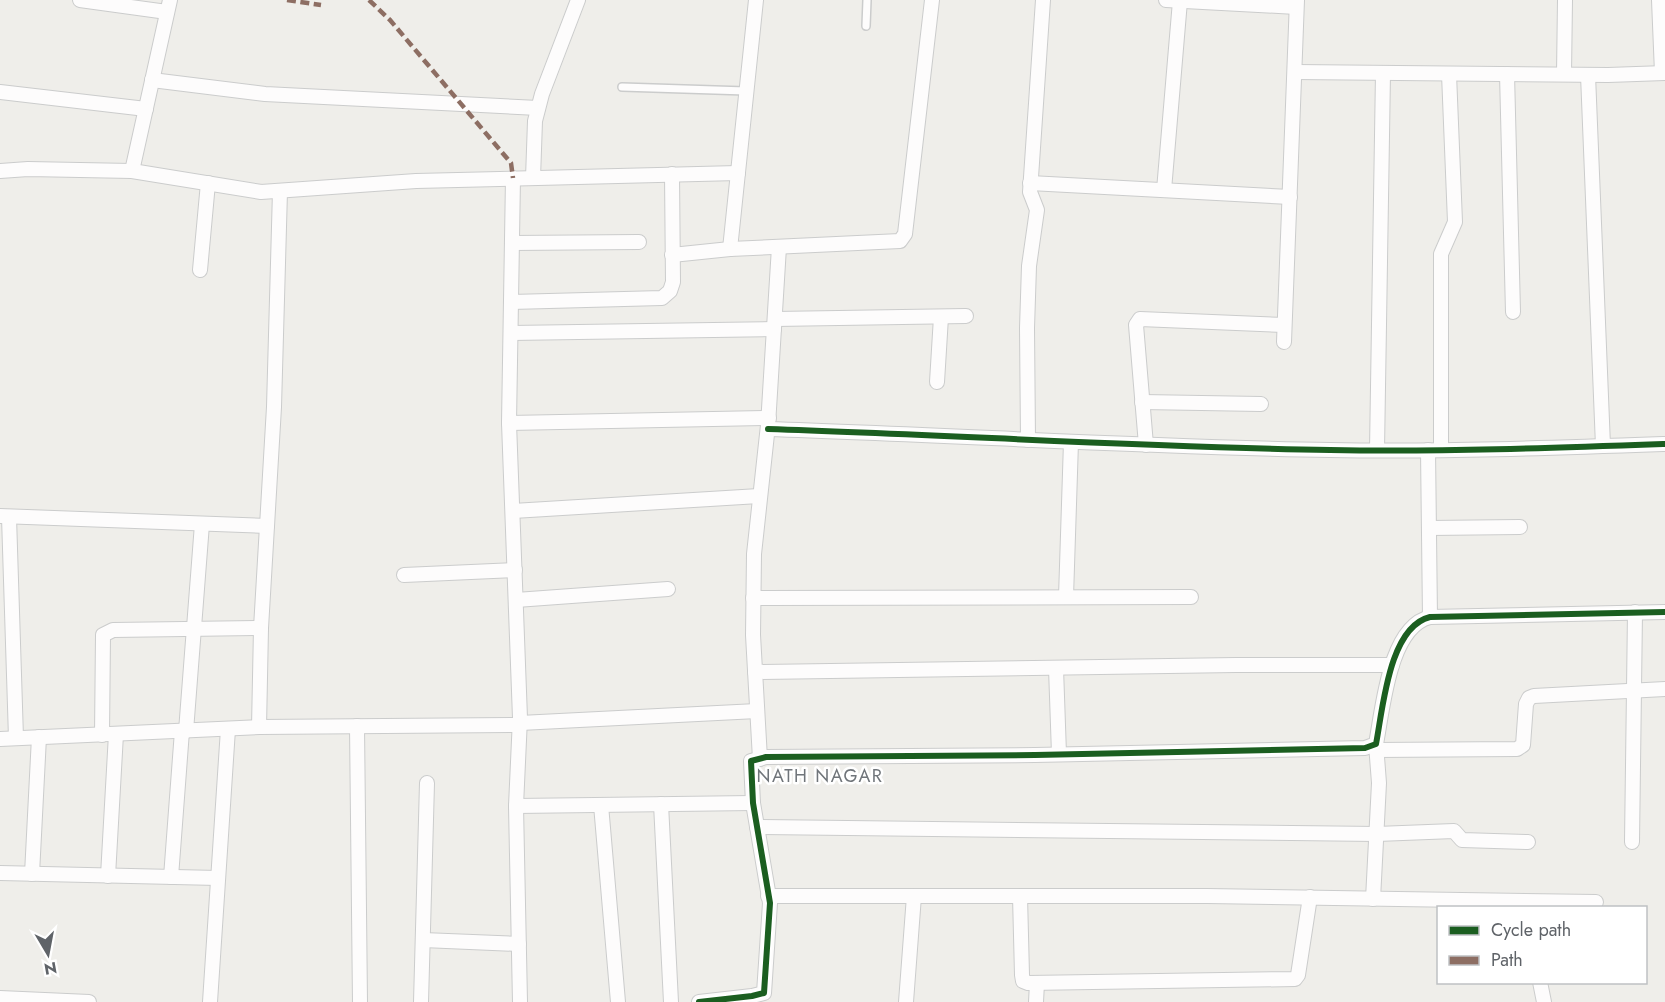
<svg xmlns="http://www.w3.org/2000/svg" width="1665" height="1002" viewBox="0 0 1665 1002" font-family="Jost,sans-serif">
<rect width="100%" height="100%" fill="#efeeea"/>
<g fill="none" stroke-linecap="round" stroke-linejoin="round">
<!-- lane casing -->
<g stroke="#cbcccc" stroke-width="10">
<g id="lane">
<polyline points="866,26 867,0"/>
<polyline points="622,87 746,91"/>
</g>
</g>
<!-- street casing -->
<g stroke="#cbcccc" stroke-width="16">
<g id="street">
<polyline points="80,0 167,12"/>
<polyline points="1166,0 1296,7"/>
<polyline points="1659,0 1662,73"/>
<polyline points="1295,72 1608,75 1665,73"/>
<polyline points="1507,74 1513,312"/>
<polyline points="1564,74 1565,0"/>
<polyline points="1588,75 1603,446"/>
<polyline points="152,80 265,94 538,108"/>
<polyline points="0,92 146,109"/>
<polyline points="0,171 28,169 132,171 261,192 416,181 738,173"/>
<polyline points="132,171 170,0"/>
<polyline points="513,178 509,423 520,718 516,806 520,1002"/>
<polyline points="533,178 535,121 542,94 578,0"/>
<polyline points="1030,183 1290,197"/>
<polyline points="1164,190 1180,1"/>
<polyline points="512,243 639,242"/>
<polyline points="730,249 756,0"/>
<polyline points="672,255 730,249 900,241 905,234 932,0"/>
<polyline points="200,270 208,183"/>
<polyline points="511,302 662,298 670,291 673,282 672,174"/>
<polyline points="775,319 966,316"/>
<polyline points="511,333 774,329"/>
<polyline points="1284,342 1297,0"/>
<polyline points="937,382 941,317"/>
<polyline points="1142,402 1261,404"/>
<polyline points="509,423 769,418"/>
<path d="M768 429C955 435 1142 447 1330 450 1442 452 1553 448 1665 444"/>
<polyline points="1028,440 1027,328 1029,266 1037,210 1030,192 1043,0"/>
<polyline points="1146,445 1136,325 1140,319 1284,325"/>
<polyline points="1377,450 1383,73"/>
<polyline points="1428,450 1430,617"/>
<polyline points="1441,450 1441,254 1455,222 1449,74"/>
<polyline points="513,511 759,496"/>
<polyline points="0,516 267,526"/>
<polyline points="9,517 16,738"/>
<polyline points="1429,528 1520,527"/>
<polyline points="404,575 515,570"/>
<polyline points="1066,597 1071,442"/>
<polyline points="753,598 1191,597"/>
<polyline points="516,600 668,589"/>
<polyline points="1056,668 1059,754"/>
<polyline points="755,672 1236,665 1392,665"/>
<polyline points="520,723 757,711"/>
<polyline points="357,726 360,1002"/>
<polyline points="259,727 261,628 274,407 280,191"/>
<polyline points="186,731 202,524"/>
<polyline points="102,735 103,635 113,630 261,628"/>
<polyline points="0,739 259,727 520,725"/>
<polyline points="1376,750 1517,749 1523,745 1526,704 1529,698 1534,696 1665,689"/>
<polyline points="760,759 753,635 754,554 768,425 779,247"/>
<polyline points="661,804 671,1002"/>
<polyline points="601,805 618,1002"/>
<polyline points="516,806 753,803"/>
<polyline points="757,827 1377,834 1454,831 1462,840 1528,842"/>
<polyline points="1632,842 1635,612"/>
<polyline points="0,873 218,878"/>
<polyline points="32,874 39,737"/>
<polyline points="108,876 116,734"/>
<polyline points="171,877 182,731"/>
<polyline points="768,896 1207,896 1596,902"/>
<polyline points="1020,896 1022,975 1023,981 1028,983 1295,979 1298,975 1310,897"/>
<polyline points="1373,899 1379,783 1376,744"/>
<polyline points="423,940 519,944"/>
<polyline points="1540,982 1544,1002"/>
<polyline points="0,998 89,1002"/>
<polyline points="210,1002 228,729"/>
<polyline points="421,1002 427,783"/>
<path d="M699 1002 752 996 764 993 770 903 753 803 751 761 766 757 1035 755 1365 748 1376 744C1383 708 1389 627 1430 617L1665 612"/>
<polyline points="906,1002 914,896"/>
<polyline points="1036,1002 1037,983"/>
</g>
</g>
<!-- lane -->
<use href="#lane" stroke="#fdfcfc" stroke-width="7"/>
<!-- street -->
<use href="#street" stroke="#fdfcfc" stroke-width="14"/>
<!-- quiet -->
<g stroke="#8d6e63" stroke-width="4.5" stroke-dasharray="9 4.5" stroke-linecap="butt">
<polyline points="287,0 321,5"/>
<polyline points="369,0 390,20 511,163 513,178"/>
</g>
<!-- cycleway casing -->
<g stroke="#fff" stroke-width="10">
<g id="cycleway">
<path d="M768 429C955 435 1142 447 1330 450 1442 452 1553 448 1665 444"/>
<path d="M699 1002 752 996 764 993 770 903 753 803 751 761 766 757 1035 755 1365 748 1376 744C1383 708 1389 627 1430 617L1665 612"/>
</g>
</g>
<!-- cycleway -->
<use href="#cycleway" stroke="#1b5e20" stroke-width="6"/>
</g>
<g text-anchor="middle" dominant-baseline="central" stroke-width="5" stroke-linejoin="round" paint-order="stroke">
<!-- neighbourhood labels -->
<g font-size="18" letter-spacing="1.5" fill="#70757a" stroke="#fff">
<text x="820" y="776">NATH NAGAR</text>
</g>
</g>
<!-- legend -->
<rect x="1437" y="906" width="210" height="78" fill="#ffffff" stroke="#bfc1c3" stroke-width="1.5"/>
<rect x="1449" y="926" width="30" height="9" fill="#1b5e20" stroke="#bfc1c3" stroke-width="1.5"/>
<text x="1491" y="936" font-size="18" fill="#5f6368">Cycle path</text>
<rect x="1449" y="956" width="30" height="9" fill="#8d6e63" stroke="#bfc1c3" stroke-width="1.5"/>
<text x="1491" y="966" font-size="18" fill="#5f6368">Path</text>
<!-- north arrow -->
<g transform="translate(48 954) rotate(170)" stroke="#ffffff" stroke-width="4.5" paint-order="stroke">
<path d="M0-4.5L10 22L0 15L-10 22Z" fill="#5f6368"/>
<text y="-9" font-size="16" font-weight="bold" text-anchor="middle" fill="#5f6368">N</text>
</g>
</svg>
